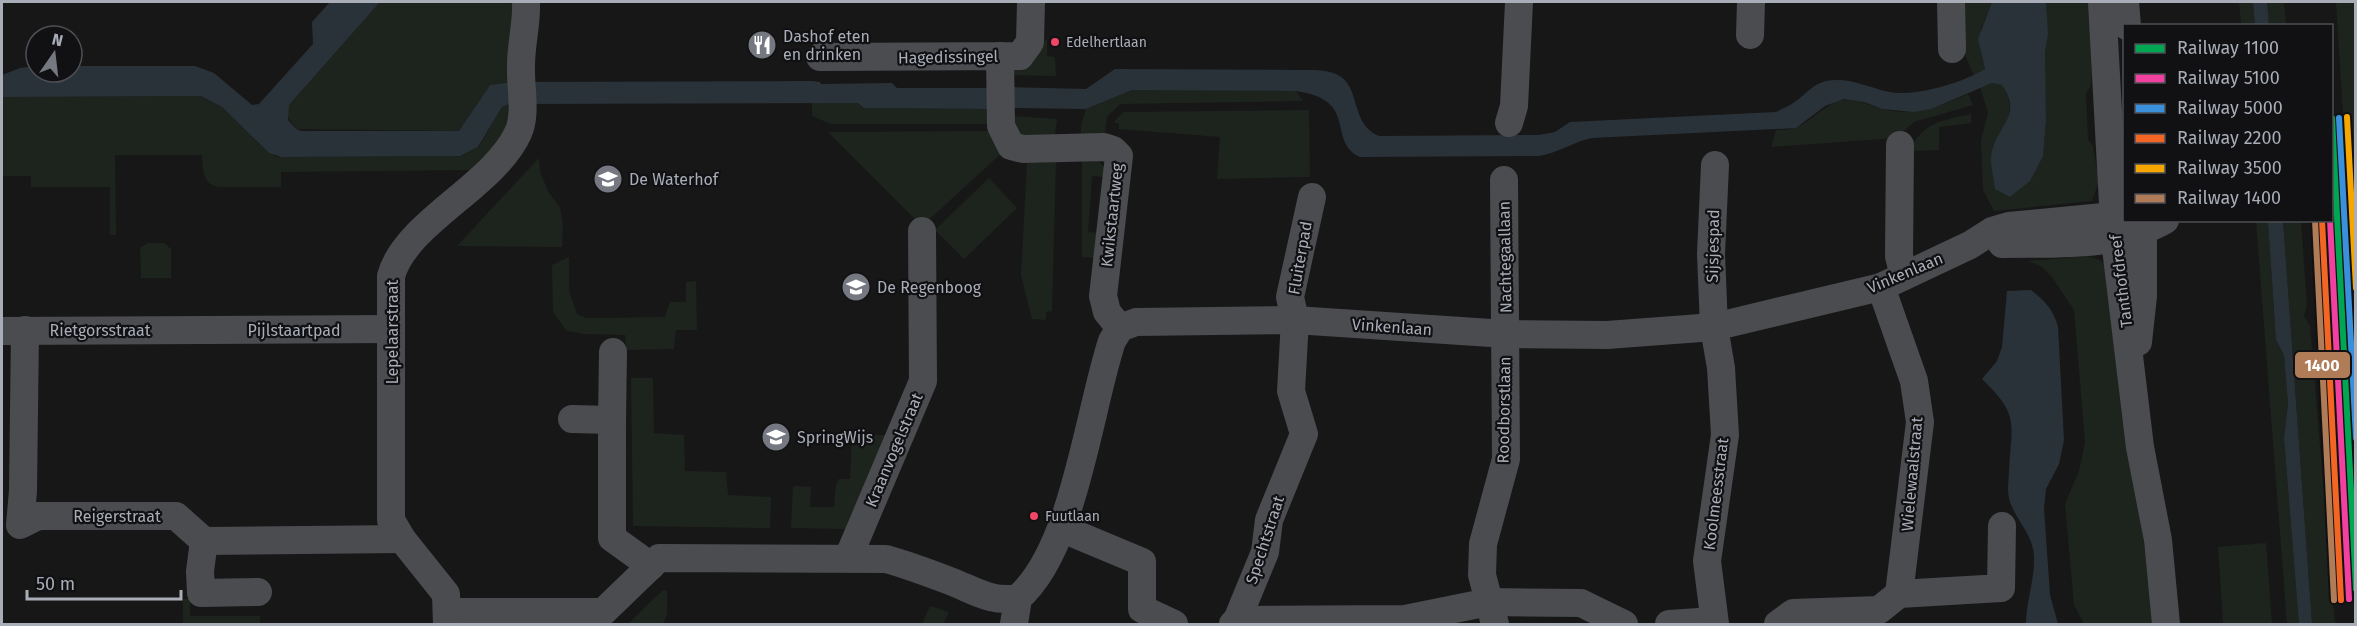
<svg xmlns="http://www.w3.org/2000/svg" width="2357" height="626" viewBox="0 0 2357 626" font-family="'Fira Sans',sans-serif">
<rect width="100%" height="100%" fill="#171717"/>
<!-- green -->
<g fill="#1d241e">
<polygon points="380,2 512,2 511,82 490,85 459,131 296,129 287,116 289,105"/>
<polygon points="1962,2 1992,2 1981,29 1981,53 1985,69 1974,76 1962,47"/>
<path d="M2046 2H2093L2091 86 2086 93 2088 140 2093 146 2099 181 2092 201 1994 211 1983 190 1981 140 1988 113 1980 87 1992 83 2002 85C2019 111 2004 127 1992 152L2010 197C2055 165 2045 119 2045 71 2045 47 2047 25 2046 2Z"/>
<polygon points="2239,2 2253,2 2255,25 2241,25"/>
<polygon points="2267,2 2284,2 2286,25 2269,25"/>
<polygon points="2336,2 2356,2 2355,447 2351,242"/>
<polygon points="1047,38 1047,56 1055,57 1056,76 1010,75 1016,64 1027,64"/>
<polygon points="1186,89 1296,91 1303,101 1120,104 1107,117 1104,141 1081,142 1081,125 1086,109 1132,90"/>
<path d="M1968 94 1973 105 1914 122 1896 138 1771 147 1776 130C1782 130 1788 130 1794 128 1811 123 1823 105 1842 100 1856 97 1870 106 1882 109 1913 117 1940 106 1968 94Z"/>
<path d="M201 96 222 107 269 153 277 157 460 156 479 147 502 107 509 104 512 118 478 170 281 172V187H221C202 186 203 169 202 155H115L116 235H110V187H31V176H2L3 97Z"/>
<polygon points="812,103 858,103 864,108 990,109 990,124 831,124 812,116"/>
<polygon points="1309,110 1310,177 1217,179 1220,137 1119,129 1119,124 1114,122 1123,112"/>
<path d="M1971 114V123L1939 127V150L1910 151C1923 121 1942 121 1971 114Z"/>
<polygon points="1011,116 1057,119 1054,142 1023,142"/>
<polygon points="991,131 1005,150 922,226 828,132"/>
<polygon points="539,158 540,172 549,193 560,207 563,225 562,247 457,246"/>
<polygon points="1098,160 1104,167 1104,177 1092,176 1088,232 1100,233 1099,258 1082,257 1082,161"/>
<polygon points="1056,162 1052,311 1046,312 1046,320 1032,319 1021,275 1027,163"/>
<polygon points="989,178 1017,208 964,259 935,230"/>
<polygon points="2256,221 2268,221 2276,340 2284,355 2288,404 2284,438 2299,624 2287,624"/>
<polygon points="2283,221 2301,221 2307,306 2304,316 2310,326 2335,624 2312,624"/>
<polygon points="148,243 164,243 171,249 171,278 141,278 140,248"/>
<polygon points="2087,256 2100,260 2109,268 2154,624 2084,624 2074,605 2065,504 2079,471 2085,442 2074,310 2052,277 2041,266 2028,261"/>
<polygon points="569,257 569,291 577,314 587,318 665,317 670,302 686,302 686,282 696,281 697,330 676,330 674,349 626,350 625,335 584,334 567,331 553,312 552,265"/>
<polygon points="631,378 653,378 654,433 684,435 685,471 726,472 728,495 771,497 770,528 633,526"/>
<polygon points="852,435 886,435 845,529 791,528 793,486 811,487 810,507 834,507 836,485 839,479 850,479"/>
<polygon points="2266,543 2272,624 2223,624 2218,547"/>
<polygon points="663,590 667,591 667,614 663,624 628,624"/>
<polygon points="183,599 190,599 190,616 260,616 260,624 183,624"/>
<polygon points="930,606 949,612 943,624 922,624"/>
</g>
<!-- water -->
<g fill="#2a3239">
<polygon points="330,2 380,2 289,105 288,120 296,129 302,131 459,131 490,85 511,82 812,81 820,82 821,84 892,83 897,88 989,88 990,109 864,108 858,103 509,104 502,107 478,147 460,156 281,157 269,153 222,107 201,96 2,97 2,75 20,68 36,66 36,72 72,72 72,66 195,66 214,73 252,105 259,104 313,44 312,22"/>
<path d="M1992 2H2046L2048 34 2045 52 2046 121 2043 156 2030 181 2010 197 1995 189C1994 178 1989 161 1992 151 2000 123 2022 115 2002 85L1992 83 1931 109 1914 112 1882 109 1864 102 1844 99 1825 106 1796 128 1592 138C1573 142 1558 153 1539 156L1360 157C1326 141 1360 100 1296 91L1132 90 1086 109 1010 108V87L1086 89 1115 69 1299 70C1311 70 1325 69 1336 74 1362 85 1349 124 1379 136L1539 135 1555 132 1570 122 1776 112C1783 108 1790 106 1796 101 1807 93 1813 84 1826 81 1850 77 1866 87 1889 92 1915 97 1962 83 1985 69L1978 39Z"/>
<polygon points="2253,2 2267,2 2269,25 2255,25"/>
<polygon points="2268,221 2283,221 2312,624 2299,624 2284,438 2288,404 2284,355 2276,340"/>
<path d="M2031 290C2045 301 2053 309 2058 327L2064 440 2059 464 2046 489 2044 508 2050 595 2058 624H2026C2026 601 2035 580 2034 556 2033 533 2014 519 2009 498 2007 489 2009 479 2009 470 2012 421 2019 415 1982 379L1997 361 2002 347 2007 291Z"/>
</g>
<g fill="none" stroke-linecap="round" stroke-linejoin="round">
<!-- minor -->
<g stroke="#4b4c50" stroke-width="28">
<polyline points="1951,2 1952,49"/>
<polyline points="2102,2 2115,240 2140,447 2158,540 2166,624"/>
<polyline points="2125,2 2127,26"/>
<polyline points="1750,35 1751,2"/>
<polyline points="1000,56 1001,126 1011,146 1023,149 1104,147 1113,150 1119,156 1103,296 1107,312 1120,328"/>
<polyline points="820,57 1020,56 1030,42 1031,2"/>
<polyline points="1509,123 1514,106 1519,2"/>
<polyline points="1900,145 1899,256 1904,276"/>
<path d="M2002 244C2057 243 2116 248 2165 220"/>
<polyline points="1881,287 1914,381 1920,422 1899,594"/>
<polyline points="25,330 23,491 20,525 38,516 176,516 204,541 402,539"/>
<polyline points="2,331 390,329"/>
<polyline points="2138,342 2143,296 2143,220"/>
<polyline points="572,419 612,420 612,538 651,566"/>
<polyline points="612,420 613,352"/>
<polyline points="1063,529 1142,562 1142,609 1174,624"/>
<polyline points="204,541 200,571 201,593 258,592"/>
<polyline points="848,558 923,381 922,231"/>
<path d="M447 612H603L659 558 886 559C908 565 929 573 950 581 974 590 991 603 1018 598"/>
<polyline points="1237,620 1265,552 1269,520 1304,434 1291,391 1295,320 1290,297 1312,197"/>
<path d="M447 624 446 594 402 539 391 520V276C406 222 493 187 518 133 527 114 520 86 521 65 521 44 527 23 526 2"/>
<path d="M1014 624 1018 598C1074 549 1088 414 1112 341L1120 328 1136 322 1295 320 1506 334 1607 335 1714 327 1881 287 1970 245 1992 231 2009 226 2124 215"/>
<polyline points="1233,624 1237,620 1405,619 1489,602 1581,603 1624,624"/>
<polyline points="1495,624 1482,575 1483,544 1506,459 1504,180"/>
<polyline points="1669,624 1699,622 1705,624"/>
<polyline points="1715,624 1707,561 1725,435 1721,368 1714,327 1711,254 1715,165"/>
<polyline points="1778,624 1793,613 1879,610 1899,594 2001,588 2002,526"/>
</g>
<!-- rail-1 casing -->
<g stroke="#111113" stroke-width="10">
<polyline id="rail-1" points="2332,118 2356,589"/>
</g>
<!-- rail-2 casing -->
<g stroke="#111113" stroke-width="10">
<polyline id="rail-2" points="2330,220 2349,599"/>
</g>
<!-- rail-3 casing -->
<g stroke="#111113" stroke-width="10">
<polyline id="rail-3" points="2339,118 2356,438"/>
</g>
<!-- rail-4 casing -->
<g stroke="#111113" stroke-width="10">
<polyline id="rail-4" points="2322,220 2341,600"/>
</g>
<!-- rail-5 casing -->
<g stroke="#111113" stroke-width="10">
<polyline id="rail-5" points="2347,117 2356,288"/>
</g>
<!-- rail-6 casing -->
<g stroke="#111113" stroke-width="10">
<polyline id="rail-6" points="2315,220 2334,600"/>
</g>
<!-- rail-1 -->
<use href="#rail-1" stroke="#00a651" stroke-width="6"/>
<!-- rail-2 -->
<use href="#rail-2" stroke="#f240a1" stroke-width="6"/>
<!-- rail-3 -->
<use href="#rail-3" stroke="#3a90db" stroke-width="6"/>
<!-- rail-4 -->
<use href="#rail-4" stroke="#f26522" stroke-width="6"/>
<!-- rail-5 -->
<use href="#rail-5" stroke="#f7a600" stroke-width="6"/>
<!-- rail-6 -->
<use href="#rail-6" stroke="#b07c57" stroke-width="6"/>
</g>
<!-- icons -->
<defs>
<g id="restaurant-disc" transform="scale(1.5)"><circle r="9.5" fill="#757880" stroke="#111113"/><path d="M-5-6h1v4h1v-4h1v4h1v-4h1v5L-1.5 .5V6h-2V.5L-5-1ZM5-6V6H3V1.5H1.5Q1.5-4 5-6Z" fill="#fff"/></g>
<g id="school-disc" transform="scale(1.5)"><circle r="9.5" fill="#757880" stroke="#111113"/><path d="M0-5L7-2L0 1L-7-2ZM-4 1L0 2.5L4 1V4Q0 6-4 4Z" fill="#fff"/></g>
</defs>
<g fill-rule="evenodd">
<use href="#restaurant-disc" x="762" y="45"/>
<use href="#school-disc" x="608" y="179"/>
<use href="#school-disc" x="856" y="287"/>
<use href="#school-disc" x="776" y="437"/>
</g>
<!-- markers -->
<g fill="#f34667" stroke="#111113" stroke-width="2">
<circle cx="1055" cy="42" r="5"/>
<circle cx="1034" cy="516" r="5"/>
</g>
<g text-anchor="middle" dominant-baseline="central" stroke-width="4.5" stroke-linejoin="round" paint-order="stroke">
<!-- bus labels -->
<g font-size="14" fill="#a8adb8" stroke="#111113" text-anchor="start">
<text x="1066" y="42">Edelhertlaan</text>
<text x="1045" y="516">Fuutlaan</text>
</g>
<!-- poi labels -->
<g font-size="16" fill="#a8adb8" stroke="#111113" text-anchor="start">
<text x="783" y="36">Dashof eten<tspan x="783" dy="18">en drinken</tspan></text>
<text x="629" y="179">De Waterhof</text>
<text x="877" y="287">De Regenboog</text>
<text x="797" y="437">SpringWijs</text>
</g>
<!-- street labels -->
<g font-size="16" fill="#a8adb8" stroke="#111113">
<text transform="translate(948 57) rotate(-1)">Hagedissingel</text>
<text transform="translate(1112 215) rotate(-84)">Kwikstaartweg</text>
<text transform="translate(1713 246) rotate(-89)">Sijsjespad</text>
<text transform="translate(1505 257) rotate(-91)">Nachtegaallaan</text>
<text transform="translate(1300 258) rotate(-80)">Fluiterpad</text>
<text transform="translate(1905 273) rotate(-23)">Vinkenlaan</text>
<text transform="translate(2121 281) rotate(-97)">Tanthofdreef</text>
<text transform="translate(1392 327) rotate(4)">Vinkenlaan</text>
<text x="100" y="330">Rietgorsstraat</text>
<text x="294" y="330">Pijlstaartpad</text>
<text transform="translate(392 332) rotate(-90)">Lepelaarstraat</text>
<text transform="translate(1504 410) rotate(-89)">Roodborstlaan</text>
<text transform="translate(894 450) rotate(-67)">Kraanvogelstraat</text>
<text transform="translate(1912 474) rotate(-85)">Wielewaalstraat</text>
<text transform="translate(1716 494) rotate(-83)">Koolmeesstraat</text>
<text x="117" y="516">Reigerstraat</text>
<text transform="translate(1265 540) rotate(-72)">Spechtstraat</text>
</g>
</g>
<rect stroke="#111113" stroke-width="2" x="2294" y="351" width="57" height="28" rx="6" fill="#b07c57"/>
<g font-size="16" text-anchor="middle" font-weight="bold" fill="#fff">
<text x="2322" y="371">1400</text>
</g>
<!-- border -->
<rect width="2357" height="626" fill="none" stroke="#a8adb8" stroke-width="6"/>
<!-- legend -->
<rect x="2123" y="24" width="210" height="198" fill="#111113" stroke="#4d4f55" stroke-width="1.5"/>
<rect x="2135" y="44" width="30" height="9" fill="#00a651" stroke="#4d4f55" stroke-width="1.5"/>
<text x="2177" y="54" font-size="18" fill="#a8adb8">Railway 1100</text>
<rect x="2135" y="74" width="30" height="9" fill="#f240a1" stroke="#4d4f55" stroke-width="1.5"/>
<text x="2177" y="84" font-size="18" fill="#a8adb8">Railway 5100</text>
<rect x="2135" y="104" width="30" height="9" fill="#3a90db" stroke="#4d4f55" stroke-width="1.5"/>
<text x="2177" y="114" font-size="18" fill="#a8adb8">Railway 5000</text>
<rect x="2135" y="134" width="30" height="9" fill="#f26522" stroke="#4d4f55" stroke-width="1.5"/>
<text x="2177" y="144" font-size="18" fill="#a8adb8">Railway 2200</text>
<rect x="2135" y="164" width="30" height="9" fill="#f7a600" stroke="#4d4f55" stroke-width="1.5"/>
<text x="2177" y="174" font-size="18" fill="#a8adb8">Railway 3500</text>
<rect x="2135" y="194" width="30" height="9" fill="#b07c57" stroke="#4d4f55" stroke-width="1.5"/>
<text x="2177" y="204" font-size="18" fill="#a8adb8">Railway 1400</text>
<!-- north arrow -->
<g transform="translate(54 54) rotate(14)"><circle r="28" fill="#111113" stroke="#4d4f55" stroke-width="1.5"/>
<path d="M0-4.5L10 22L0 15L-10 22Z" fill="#757880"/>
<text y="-9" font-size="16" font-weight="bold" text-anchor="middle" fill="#a8adb8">N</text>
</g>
<!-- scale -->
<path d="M27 590v9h154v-9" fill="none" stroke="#a8adb8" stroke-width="3"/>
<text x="36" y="590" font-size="18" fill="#a8adb8" stroke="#111113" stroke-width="4.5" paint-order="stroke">50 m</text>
</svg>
